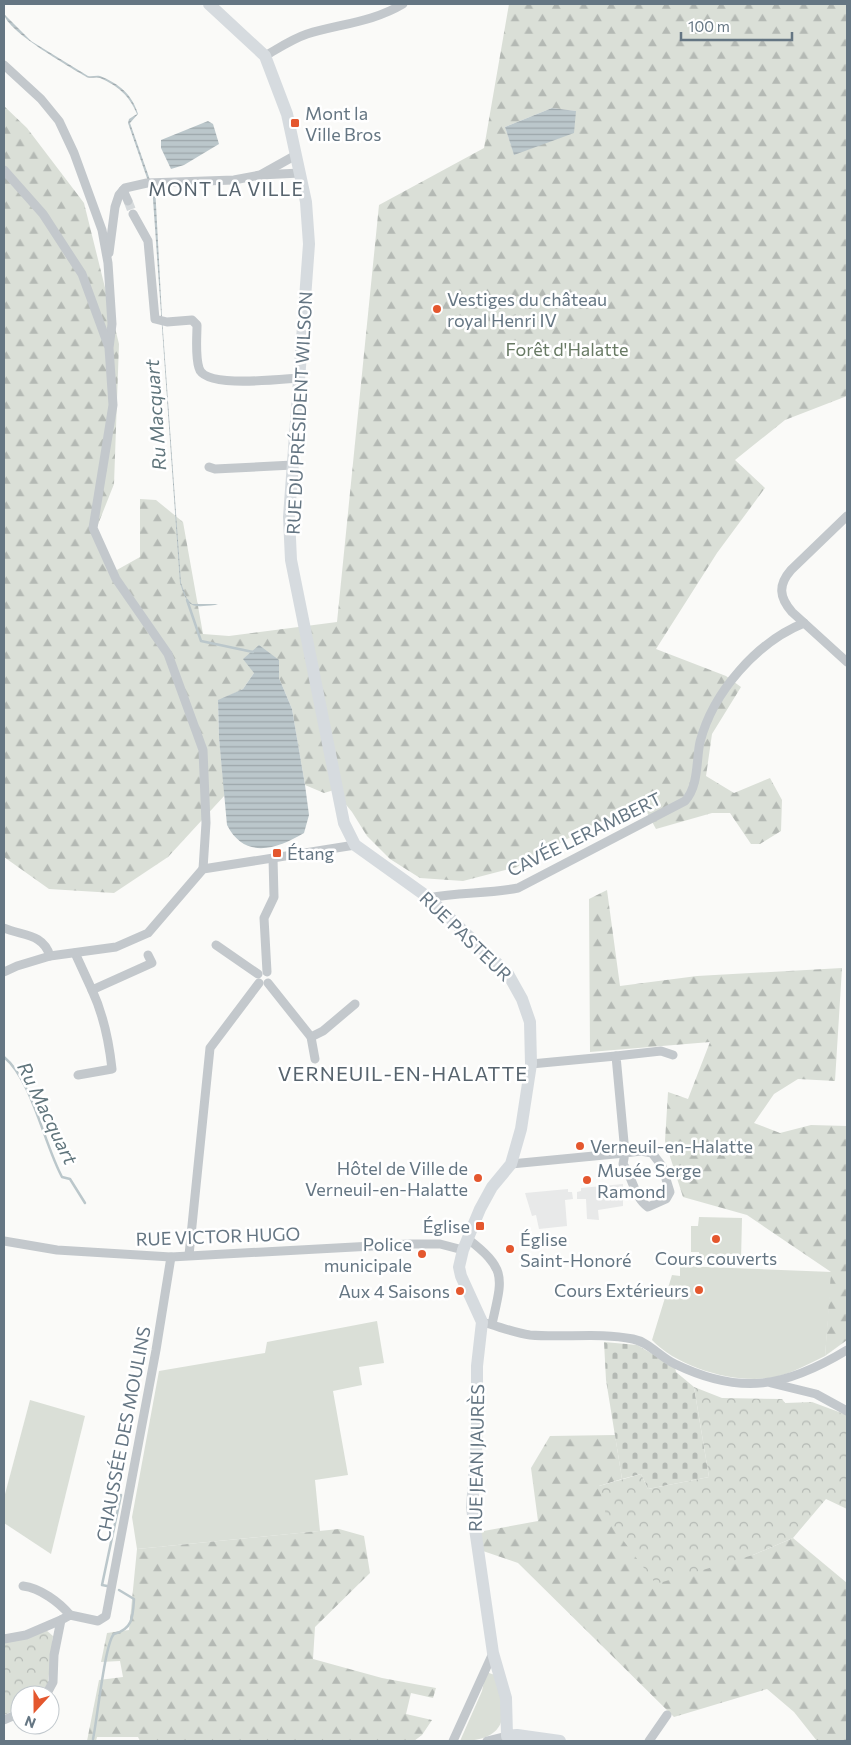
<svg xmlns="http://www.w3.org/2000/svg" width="851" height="1745" viewBox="0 0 851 1745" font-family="Commissioner,sans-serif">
<defs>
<pattern id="forest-firs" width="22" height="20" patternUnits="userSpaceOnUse" patternTransform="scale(1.25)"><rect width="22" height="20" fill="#dadfd7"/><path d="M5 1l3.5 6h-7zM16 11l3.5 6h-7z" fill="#b4b9b4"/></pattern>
<pattern id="cemetery-stones" width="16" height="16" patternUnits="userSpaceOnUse" patternTransform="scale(1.25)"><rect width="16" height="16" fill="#dadfd7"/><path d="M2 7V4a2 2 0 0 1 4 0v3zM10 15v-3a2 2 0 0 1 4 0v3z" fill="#b4b9b4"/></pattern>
<pattern id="park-crowns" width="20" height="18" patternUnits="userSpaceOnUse" patternTransform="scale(1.25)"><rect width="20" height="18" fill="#dadfd7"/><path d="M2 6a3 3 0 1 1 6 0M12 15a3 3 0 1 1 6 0" fill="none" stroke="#b4b9b4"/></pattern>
<pattern id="water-rules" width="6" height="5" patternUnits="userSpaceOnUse" patternTransform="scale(1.25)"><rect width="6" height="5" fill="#bbc7cb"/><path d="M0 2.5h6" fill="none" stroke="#9ca6aa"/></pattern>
</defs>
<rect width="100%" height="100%" fill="#fafaf8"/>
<!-- built -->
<g fill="#e8e9e9">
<polygon points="623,1184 623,1206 598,1210 599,1220 587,1219 586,1199 577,1199 577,1192 581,1191 581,1188"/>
<polygon points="568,1189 568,1192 572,1192 573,1199 565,1200 567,1226 539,1229 536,1215 532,1216 525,1193"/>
</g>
<!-- grass -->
<g fill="#dadfd7">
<polygon points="699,1217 742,1218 741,1261 699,1260 699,1252 691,1252 691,1226 698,1226"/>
<path d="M680 1266 832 1272 825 1356C809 1364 792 1373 775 1377 738 1385 678 1368 652 1340L672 1275 680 1276Z"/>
<polygon points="377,1321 384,1363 359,1367 362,1385 333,1391 348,1475 315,1480 320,1531 137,1549 132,1517 159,1371 265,1353 267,1342"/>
<polygon points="30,1400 85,1416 51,1554 4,1523 4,1498"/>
<path d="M486 1672 495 1675C509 1713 509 1741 460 1741L482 1691Z"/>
</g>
<!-- forest -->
<g fill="url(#forest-firs)" fill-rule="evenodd">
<path d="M509 4H847V396L785 420 735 460 765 488 717 553 656 649 726 676 741 687 712 734 706 776 734 793 770 778 782 800 781 831 760 844H751L730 813H712L656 829 644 807 594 824 517 867 463 881 420 878 390 859 367 836 352 812 334 790 324 793 305 785 292 709 279 678V660L254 673 243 689 218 701 219 738 225 795 168 857 114 893 49 889 4 857V106L27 128 84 203 119 344 114 484 93 537 115 571 140 557V499L156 500 183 522 203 634 229 636 337 622 379 205 484 148ZM552 108 576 111 514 154 505 127Z"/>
<polygon points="607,890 620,986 697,976 842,968 835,1081 798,1079 774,1094 754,1123 780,1133 811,1125 847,1126 847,1340 825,1356 831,1272 747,1215 683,1197 665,1141 668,1092 688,1099 710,1042 590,1052 589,899"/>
<polygon points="615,1435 622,1479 599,1486 753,1555 793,1538 847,1583 847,1741 817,1741 794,1712 767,1689 674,1717 518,1563 483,1551 478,1532 538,1521 531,1468 550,1436"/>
<polygon points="339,1529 364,1536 370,1573 315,1627 313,1659 382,1678 436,1688 433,1698 411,1693 406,1714 432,1720 422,1735 414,1741 140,1741 138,1737 97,1737 96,1741 87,1741 99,1680 123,1677 120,1661 101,1662 107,1633 129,1630 137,1549"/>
</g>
<!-- cemetery -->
<polygon fill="url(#cemetery-stones)" points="604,1342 637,1345 675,1367 676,1372 694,1387 709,1477 648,1489 641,1474 622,1479 606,1380"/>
<!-- park -->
<g fill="url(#park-crowns)">
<polygon points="694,1387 722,1398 782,1399 785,1403 812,1402 847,1415 847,1509 826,1499 793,1538 753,1555 656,1584 607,1519 599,1486 641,1474 648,1489 709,1477"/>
<polygon points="46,1630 53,1636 48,1683 41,1695 20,1695 20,1708 4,1715 4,1642"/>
</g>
<!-- water -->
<g fill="url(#water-rules)">
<path d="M4 14 31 41 88 76C92 77 96 75 100 76 119 84 132 94 138 114L130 123 150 180 148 181 128 123 129 119 137 114C129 95 118 86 100 78 95 76 90 80 85 76 68 66 7 31 4 14Z"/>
<polygon points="552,108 576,111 574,133 514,155 505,127"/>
<polygon points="208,121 213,124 219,144 184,165 171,169 161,148 161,140"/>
<path d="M152 185 155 186 162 317 181 583 187 599 192 604H218L215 605C190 608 188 607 180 583Z"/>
<path d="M259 645 279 660V678L292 709 305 785 309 815 304 833C277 849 245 860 227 825L219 738 218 700 243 689 254 673 243 659Z"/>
</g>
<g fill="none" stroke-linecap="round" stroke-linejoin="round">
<!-- stream -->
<g stroke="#bbc7cb" stroke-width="2.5">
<polyline points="187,600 201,641 253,652"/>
<path d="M4 1057C32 1080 44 1144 62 1177L70 1179 85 1203"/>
<polyline points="107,1586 102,1585 121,1495"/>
<path d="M93 1739C97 1721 105 1642 114 1634 133 1629 133 1616 134 1599L119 1590"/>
</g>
<!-- street-tunnel -->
<polyline stroke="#d5d9db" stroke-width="9" stroke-dasharray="9 4.5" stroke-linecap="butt" points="128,201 133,214"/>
<!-- street -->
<g stroke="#c3c8cc" stroke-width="9">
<path d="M265 56C279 48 292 39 307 34 340 24 373 22 403 4"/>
<polyline points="4,65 41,99 59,121 74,153 102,230 108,263 112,324 109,348 113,405 93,528 116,579 168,654 203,750 206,823 203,869"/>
<polyline points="4,170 43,214 82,274 108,345"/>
<polyline points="262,174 296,155"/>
<polyline points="123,190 128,201"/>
<path d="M133 214 148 241 155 319 167 322 192 320 197 325C197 338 195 355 199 368 204 389 281 379 300 378"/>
<polyline points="109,253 115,207 119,195 125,188 147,183 234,180 260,175 300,173"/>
<polyline points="209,467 215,469 293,465"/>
<path d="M847 516 791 570C778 585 779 597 792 612L847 662"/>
<path d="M429 898C458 892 488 894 518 888L685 801C699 786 696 760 700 742 713 692 757 642 804 623"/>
<path d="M4 928C22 936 43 933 50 956"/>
<polyline points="216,945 258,974"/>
<polyline points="75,953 92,990 152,963 148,955"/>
<polyline points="4,972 17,966 50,956 116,947 148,933 203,869 355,845"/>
<polyline points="267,972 264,918 274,897 273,858"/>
<polyline points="268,983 311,1037 315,1059"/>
<polyline points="311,1037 323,1031 355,1004"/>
<polyline points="531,1064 616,1056"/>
<path d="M78 1075 112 1069C109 1041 104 1016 92 990"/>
<path d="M641 1151 652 1153 662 1166 670 1192 666 1199 648 1207C634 1197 633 1178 623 1164L625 1153Z"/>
<polyline points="511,1164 625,1153 616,1056 661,1051 673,1055"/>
<path d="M468 1239C508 1270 502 1278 492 1324"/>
<polyline points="4,1241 57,1250 171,1257 409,1244 440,1244 463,1250"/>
<polyline points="189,1255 210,1048 259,983"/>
<path d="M482 1322C498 1326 514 1333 530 1335 564 1338 599 1332 633 1339 649 1342 660 1357 675 1364 741 1396 786 1387 847 1350"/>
<polyline points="771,1383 816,1394 847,1411"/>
<path d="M23 1586C40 1588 59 1602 70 1615"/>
<polyline points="4,1639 26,1635 61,1620"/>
<polyline points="46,1695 53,1682 54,1655 61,1620 70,1615 98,1621 106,1616 156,1350 171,1257"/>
<polyline points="4,1720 20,1713"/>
<polyline points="453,1741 493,1653"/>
<polyline points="487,1741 507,1736"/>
<polyline points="649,1741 667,1715"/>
</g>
<!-- secondary -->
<polyline stroke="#d6dbdf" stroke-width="12" points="209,4 265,56 287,114 306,202 309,244 289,517 291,560 344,823 355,845 429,898 508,974 522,999 530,1022 531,1064 521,1129 511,1164 492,1187 480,1209 463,1250 459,1267 461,1276 482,1322 477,1366 477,1437 472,1508 493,1653 506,1698 507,1736 517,1735 560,1741"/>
</g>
<!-- markers -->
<g fill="#e4572e" stroke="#fff" stroke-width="2">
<rect x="290" y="118" width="10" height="10" rx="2.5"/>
<circle cx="437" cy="309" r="5"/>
<rect x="272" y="848" width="10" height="10" rx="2.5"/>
<circle cx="580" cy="1146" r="5"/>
<circle cx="478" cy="1178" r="5"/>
<circle cx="587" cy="1180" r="5"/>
<rect x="475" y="1221" width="10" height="10" rx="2.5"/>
<circle cx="716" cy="1239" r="5"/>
<circle cx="510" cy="1249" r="5"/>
<circle cx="422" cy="1254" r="5"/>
<circle cx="699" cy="1290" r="5"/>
<circle cx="460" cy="1291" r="5"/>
</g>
<g text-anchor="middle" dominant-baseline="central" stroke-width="5" stroke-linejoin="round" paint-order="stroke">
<!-- poi labels -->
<g font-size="18" fill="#657683" stroke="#fff" text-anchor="start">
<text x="305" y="113">Mont la<tspan x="305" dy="21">Ville Bros</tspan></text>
<text x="447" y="299">Vestiges du château<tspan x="447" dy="21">royal Henri IV</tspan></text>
<text x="287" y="853">Étang</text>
<text x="590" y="1146">Verneuil-en-Halatte</text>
<text x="468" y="1168" text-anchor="end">Hôtel de Ville de<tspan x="468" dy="21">Verneuil-en-Halatte</tspan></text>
<text x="597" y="1170">Musée Serge<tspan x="597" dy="21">Ramond</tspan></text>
<text x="470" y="1226" text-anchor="end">Église</text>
<text x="520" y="1239">Église<tspan x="520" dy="21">Saint-Honoré</tspan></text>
<text x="412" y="1244" text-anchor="end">Police<tspan x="412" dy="21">municipale</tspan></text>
<text x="716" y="1258" text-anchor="middle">Cours couverts</text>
<text x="689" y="1290" text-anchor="end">Cours Extérieurs</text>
<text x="450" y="1291" text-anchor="end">Aux 4 Saisons</text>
</g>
<!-- park labels -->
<g font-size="18" fill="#687a64" stroke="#fff">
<text x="567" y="349">Forêt d'Halatte</text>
</g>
<!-- street labels -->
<g font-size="18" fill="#657683" stroke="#fff">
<text transform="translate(299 413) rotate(-87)">RUE DU PRÉSIDENT WILSON</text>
<text transform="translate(584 834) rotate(-26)">CAVÉE LERAMBERT</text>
<text transform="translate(466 936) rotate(44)">RUE PASTEUR</text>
<text transform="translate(218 1236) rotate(-2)">RUE VICTOR HUGO</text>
<text transform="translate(123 1434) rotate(-79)">CHAUSSÉE DES MOULINS</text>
<text transform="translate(476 1458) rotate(-89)">RUE JEAN JAURÈS</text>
</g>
<!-- neighbourhood labels -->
<g font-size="19" letter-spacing="1" fill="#57646e" stroke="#fff">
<text x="226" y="188">MONT LA VILLE</text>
</g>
<!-- water labels -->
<g font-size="19" font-style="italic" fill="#60757c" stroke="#fff">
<text transform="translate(155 415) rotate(-94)">Ru Macquart</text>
<text transform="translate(48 1113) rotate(64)">Ru Macquart</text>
</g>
<!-- quarter labels -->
<g font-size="20" letter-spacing="1" fill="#57646e" stroke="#fff">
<text x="403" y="1073">VERNEUIL-EN-HALATTE</text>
</g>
</g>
<!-- border -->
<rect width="851" height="1745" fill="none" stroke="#657683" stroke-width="10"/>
<!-- north arrow -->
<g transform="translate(35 1710) rotate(201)"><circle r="24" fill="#ffffff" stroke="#c1c8cd"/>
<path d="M0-4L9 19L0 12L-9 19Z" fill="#e4572e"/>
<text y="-8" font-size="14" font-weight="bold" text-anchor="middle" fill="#657683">N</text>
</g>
<!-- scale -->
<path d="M681 32v8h111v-8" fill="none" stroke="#657683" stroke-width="2.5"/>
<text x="688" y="32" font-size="15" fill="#657683" stroke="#ffffff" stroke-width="4" paint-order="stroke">100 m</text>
</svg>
